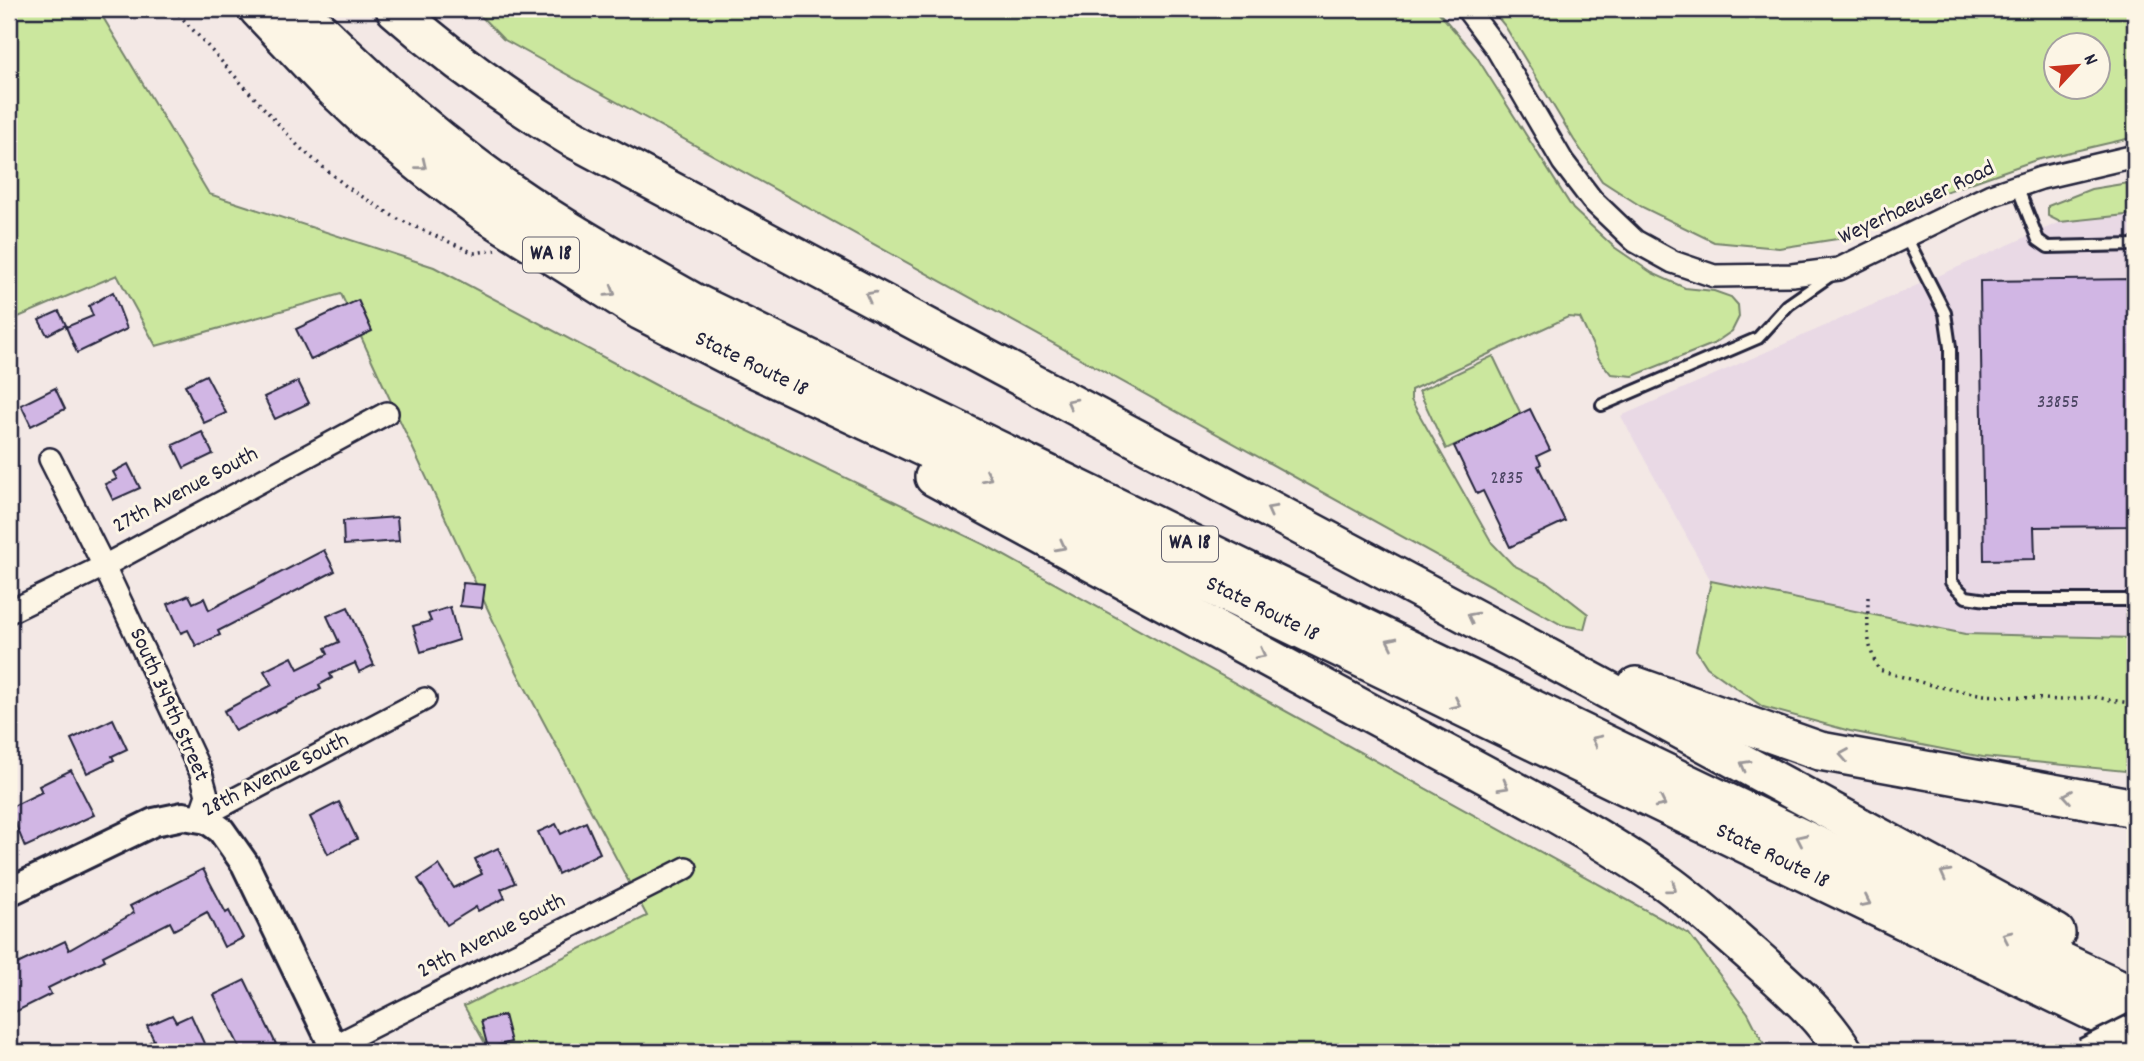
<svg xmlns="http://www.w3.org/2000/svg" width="2144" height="1061" viewBox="0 0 2144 1061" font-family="Dekko,sans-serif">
<rect width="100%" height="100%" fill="#f3e8e5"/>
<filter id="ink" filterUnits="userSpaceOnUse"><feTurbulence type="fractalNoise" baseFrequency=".0143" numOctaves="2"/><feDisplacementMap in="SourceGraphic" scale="14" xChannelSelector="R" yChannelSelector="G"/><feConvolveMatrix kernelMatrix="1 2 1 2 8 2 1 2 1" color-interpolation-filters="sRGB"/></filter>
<g filter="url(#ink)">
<!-- built -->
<polygon fill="#e9d9e5" points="2135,214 2135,638 1965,634 1711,581 1621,416 2060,222"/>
<!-- green -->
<g fill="#cbe79e" stroke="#76846c" stroke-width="2" fill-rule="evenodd">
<polygon points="9,9 98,9 209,194 434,267 680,398 987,546 1689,934 1748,1013 1768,1052 490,1052 464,1006 647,916 517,672 341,294 156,346 117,275 9,321"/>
<polygon points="474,9 1436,9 1476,56 1573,209 1614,247 1652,273 1685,288 1714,291 1731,297 1738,305 1739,317 1732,331 1713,344 1633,376 1611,374 1599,359 1580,318 1568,317 1411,390 1411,400 1492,543 1513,565 1547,582 1588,614 1584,629 1562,625 503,39"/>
<path d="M1491 9H2135V137L2036 160 1925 199 1837 239 1779 248 1714 242 1642 207 1602 181 1574 140 1505 26ZM2056 46H2098V88H2056Z"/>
<polygon points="2135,182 2135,214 2060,222 2048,216 2048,206 2091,189"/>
<polygon points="1493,356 1521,414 1446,449 1419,391"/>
<polygon points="1711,581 1965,634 2135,638 2135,772 1983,757 1850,731 1763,707 1707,667 1696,650"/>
</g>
<!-- building -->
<g fill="#d1b6e4" stroke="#22223b" stroke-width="2">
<polygon points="2135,279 2135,526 2034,527 2035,559 1984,560 1980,281"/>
<polygon points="113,292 127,329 77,353 66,327 93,316 89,306"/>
<polygon points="358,300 372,331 311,360 296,329"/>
<polygon points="59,311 66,325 47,335 39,320"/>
<polygon points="206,375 226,413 204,423 185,385"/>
<polygon points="298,381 309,403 275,419 264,397"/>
<polygon points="55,388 65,409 31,426 21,405"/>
<polygon points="1530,409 1550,450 1537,456 1541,464 1538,466 1565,521 1510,547 1483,491 1477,494 1454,446"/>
<polygon points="202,432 213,454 184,468 173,445"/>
<polygon points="128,464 140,488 113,500 105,484 117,479 113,472"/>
<polygon points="397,517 399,541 344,545 343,521"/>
<polygon points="324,550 335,571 218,631 220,635 196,646 188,630 181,633 168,604 189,595 193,603 204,598 209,610"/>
<polygon points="463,583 485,585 482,608 460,606"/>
<polygon points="348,607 374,665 359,672 355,663 330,674 332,678 319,685 321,689 235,731 224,711 272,685 264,671 292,657 298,669 328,654 325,648 339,642 327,616"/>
<polygon points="450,607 459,640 421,652 413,626 431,621 428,614"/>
<polygon points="113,719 127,749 112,756 114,760 87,773 71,739"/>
<polygon points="71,770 94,815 25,847 9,808 42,792 39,786"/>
<polygon points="339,802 357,839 328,854 310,817"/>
<polygon points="586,822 600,853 558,874 538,832 556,824 561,834"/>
<polygon points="498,848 515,883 501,889 505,898 478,911 476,907 447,925 418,879 439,865 454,888 482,874 475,859"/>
<polygon points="203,869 226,913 229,911 243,938 224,947 207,912 174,930 170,922 103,956 105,960 48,988 51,994 9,1015 9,968 65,941 69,950 134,913 130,906"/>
<polygon points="245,980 276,1044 258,1052 242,1052 214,995"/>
<polygon points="172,1015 176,1022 191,1015 208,1052 153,1052 148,1043 154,1040 147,1026"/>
<polygon points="504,1015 511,1042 488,1048 481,1021"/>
</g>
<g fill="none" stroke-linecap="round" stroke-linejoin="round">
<!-- service casing -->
<g stroke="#22223b" stroke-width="16">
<g id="service">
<polyline points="2017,186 2038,240 2048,247 2135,245"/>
<polyline points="1906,237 1945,313 1950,347 1951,582 1966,597 1987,600 2135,600"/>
<polyline points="1602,405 1758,338 1788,305 1831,275"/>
</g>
</g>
<!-- minor casing -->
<g stroke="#22223b" stroke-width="26">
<g id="minor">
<polyline points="1467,9 1497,49 1563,162 1592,200 1635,241 1673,262 1714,276 1792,275 1839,269 1991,195 2041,178 2135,156"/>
<polyline points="50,459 104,566 201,773 207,795 199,818"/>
<polyline points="9,612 104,566 387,413"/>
<polyline points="199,818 425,699"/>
<polyline points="322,1052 686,868"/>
</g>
</g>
<!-- tertiary casing -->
<g stroke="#22223b" stroke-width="32">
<polyline id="tertiary" points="9,892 154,822 183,816 207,820 221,830 245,864 336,1052"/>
</g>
<!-- motorway casing -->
<g stroke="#22223b" stroke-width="42">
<g id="motorway">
<polyline points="258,9 327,82 369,122 429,171 484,212 641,311 747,365 976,472 2135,1032"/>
<path d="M298 9C348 59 400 109 456 152 530 211 613 257 695 303 1175 535 1653 770 2135 996"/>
<path d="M395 9C450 58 510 101 574 139L1532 649 2056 933"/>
<path d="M934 477C1071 551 1208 626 1346 700 1452 758 1563 812 1663 880 1696 903 1725 931 1755 957 1787 986 1822 1015 1844 1052"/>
<polyline points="1636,686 1820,751 2135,808"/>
</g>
</g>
<!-- path -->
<g stroke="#22223b" stroke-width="3.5" stroke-dasharray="2 5" stroke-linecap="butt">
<polyline points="174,9 300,148 347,187 396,218 474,253 496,250"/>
<path d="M1868 597C1868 625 1865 644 1879 670L1934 686 1984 695 2059 700 2094 697 2135 704"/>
</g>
<!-- service -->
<use href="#service" stroke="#fcf5e5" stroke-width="10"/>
<!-- minor -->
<use href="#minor" stroke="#fcf5e5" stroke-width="21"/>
<!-- tertiary -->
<use href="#tertiary" stroke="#fcf5e5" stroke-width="26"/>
<!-- motorway -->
<use href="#motorway" stroke="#fcf5e5" stroke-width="37"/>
<!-- tertiary-bridge casing -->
<g stroke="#22223b" stroke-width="32" stroke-linecap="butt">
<polyline id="tertiary-bridge" points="2085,1052 2135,1027"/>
</g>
<!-- tertiary-bridge -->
<use href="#tertiary-bridge" stroke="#fcf5e5" stroke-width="26"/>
</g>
<!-- one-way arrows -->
<defs><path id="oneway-chevron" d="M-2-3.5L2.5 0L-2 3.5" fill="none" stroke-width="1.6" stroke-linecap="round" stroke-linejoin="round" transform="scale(1.75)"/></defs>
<g stroke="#9a9698">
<use href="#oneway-chevron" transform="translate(422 165) rotate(39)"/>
<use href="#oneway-chevron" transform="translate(611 292) rotate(31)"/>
<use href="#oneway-chevron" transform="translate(870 296) rotate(-152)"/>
<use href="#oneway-chevron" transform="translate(1071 403) rotate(-152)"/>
<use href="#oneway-chevron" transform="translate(987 477) rotate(26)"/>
<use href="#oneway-chevron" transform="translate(1271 510) rotate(-152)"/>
<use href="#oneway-chevron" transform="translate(1061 546) rotate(28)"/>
<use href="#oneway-chevron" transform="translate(1472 617) rotate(-152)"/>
<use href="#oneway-chevron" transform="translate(1391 642) rotate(-154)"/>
<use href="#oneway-chevron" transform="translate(1261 654) rotate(28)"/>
<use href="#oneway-chevron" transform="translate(1456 704) rotate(26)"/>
<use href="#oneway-chevron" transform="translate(1596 740) rotate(-154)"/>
<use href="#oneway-chevron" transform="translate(1844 755) rotate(-170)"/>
<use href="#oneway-chevron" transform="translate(1745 765) rotate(-151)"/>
<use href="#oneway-chevron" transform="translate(1504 786) rotate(29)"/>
<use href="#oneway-chevron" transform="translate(2068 796) rotate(-170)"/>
<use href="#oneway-chevron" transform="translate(1661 803) rotate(26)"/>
<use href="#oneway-chevron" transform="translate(1801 839) rotate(-155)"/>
<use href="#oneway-chevron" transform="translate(1945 874) rotate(-152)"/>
<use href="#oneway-chevron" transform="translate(1672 888) rotate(37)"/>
<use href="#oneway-chevron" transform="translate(1866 902) rotate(26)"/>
<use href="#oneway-chevron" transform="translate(2007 936) rotate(-155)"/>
</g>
</g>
<g text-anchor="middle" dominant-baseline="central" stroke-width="6" stroke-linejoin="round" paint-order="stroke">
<!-- number labels -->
<g font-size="19" fill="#4e4765">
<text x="2058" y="403">33855</text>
<text x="1507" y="479">2835</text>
</g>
<!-- shield labels -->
<g fill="#fcf5e5" stroke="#63616e" stroke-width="2">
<rect x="523" y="237.5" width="56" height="35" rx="5"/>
<rect x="1162" y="526.5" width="56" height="35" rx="5"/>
</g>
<g font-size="21" font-weight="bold" fill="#22223b">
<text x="551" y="255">WA 18</text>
<text x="1190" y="544">WA 18</text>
</g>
<!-- street labels -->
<g font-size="23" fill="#22223b" stroke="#fcf5e5">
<text transform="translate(1917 204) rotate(-25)">Weyerhaeuser Road</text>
<text transform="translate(751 365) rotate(26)">State Route 18</text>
<text transform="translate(186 491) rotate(-28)">27th Avenue South</text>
<text transform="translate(1262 610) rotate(26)">State Route 18</text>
<text transform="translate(168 705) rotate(66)">South 349th Street</text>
<text transform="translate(276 776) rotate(-27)">28th Avenue South</text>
<text transform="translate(1772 857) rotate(26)">State Route 18</text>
<text transform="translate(492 937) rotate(-27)">29th Avenue South</text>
</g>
</g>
<!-- margin -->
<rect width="2144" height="1061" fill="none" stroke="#fcf5e5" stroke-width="35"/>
<rect x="18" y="18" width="2109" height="1026" fill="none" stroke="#22223b" stroke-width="2.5" filter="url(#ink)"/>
<!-- north arrow -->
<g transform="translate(2077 66) rotate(64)"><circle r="33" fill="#fcf5e5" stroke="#a5a1a1" stroke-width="2"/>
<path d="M0-5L12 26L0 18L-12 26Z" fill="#c8321e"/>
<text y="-10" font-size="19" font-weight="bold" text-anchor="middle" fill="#22223b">N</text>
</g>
</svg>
